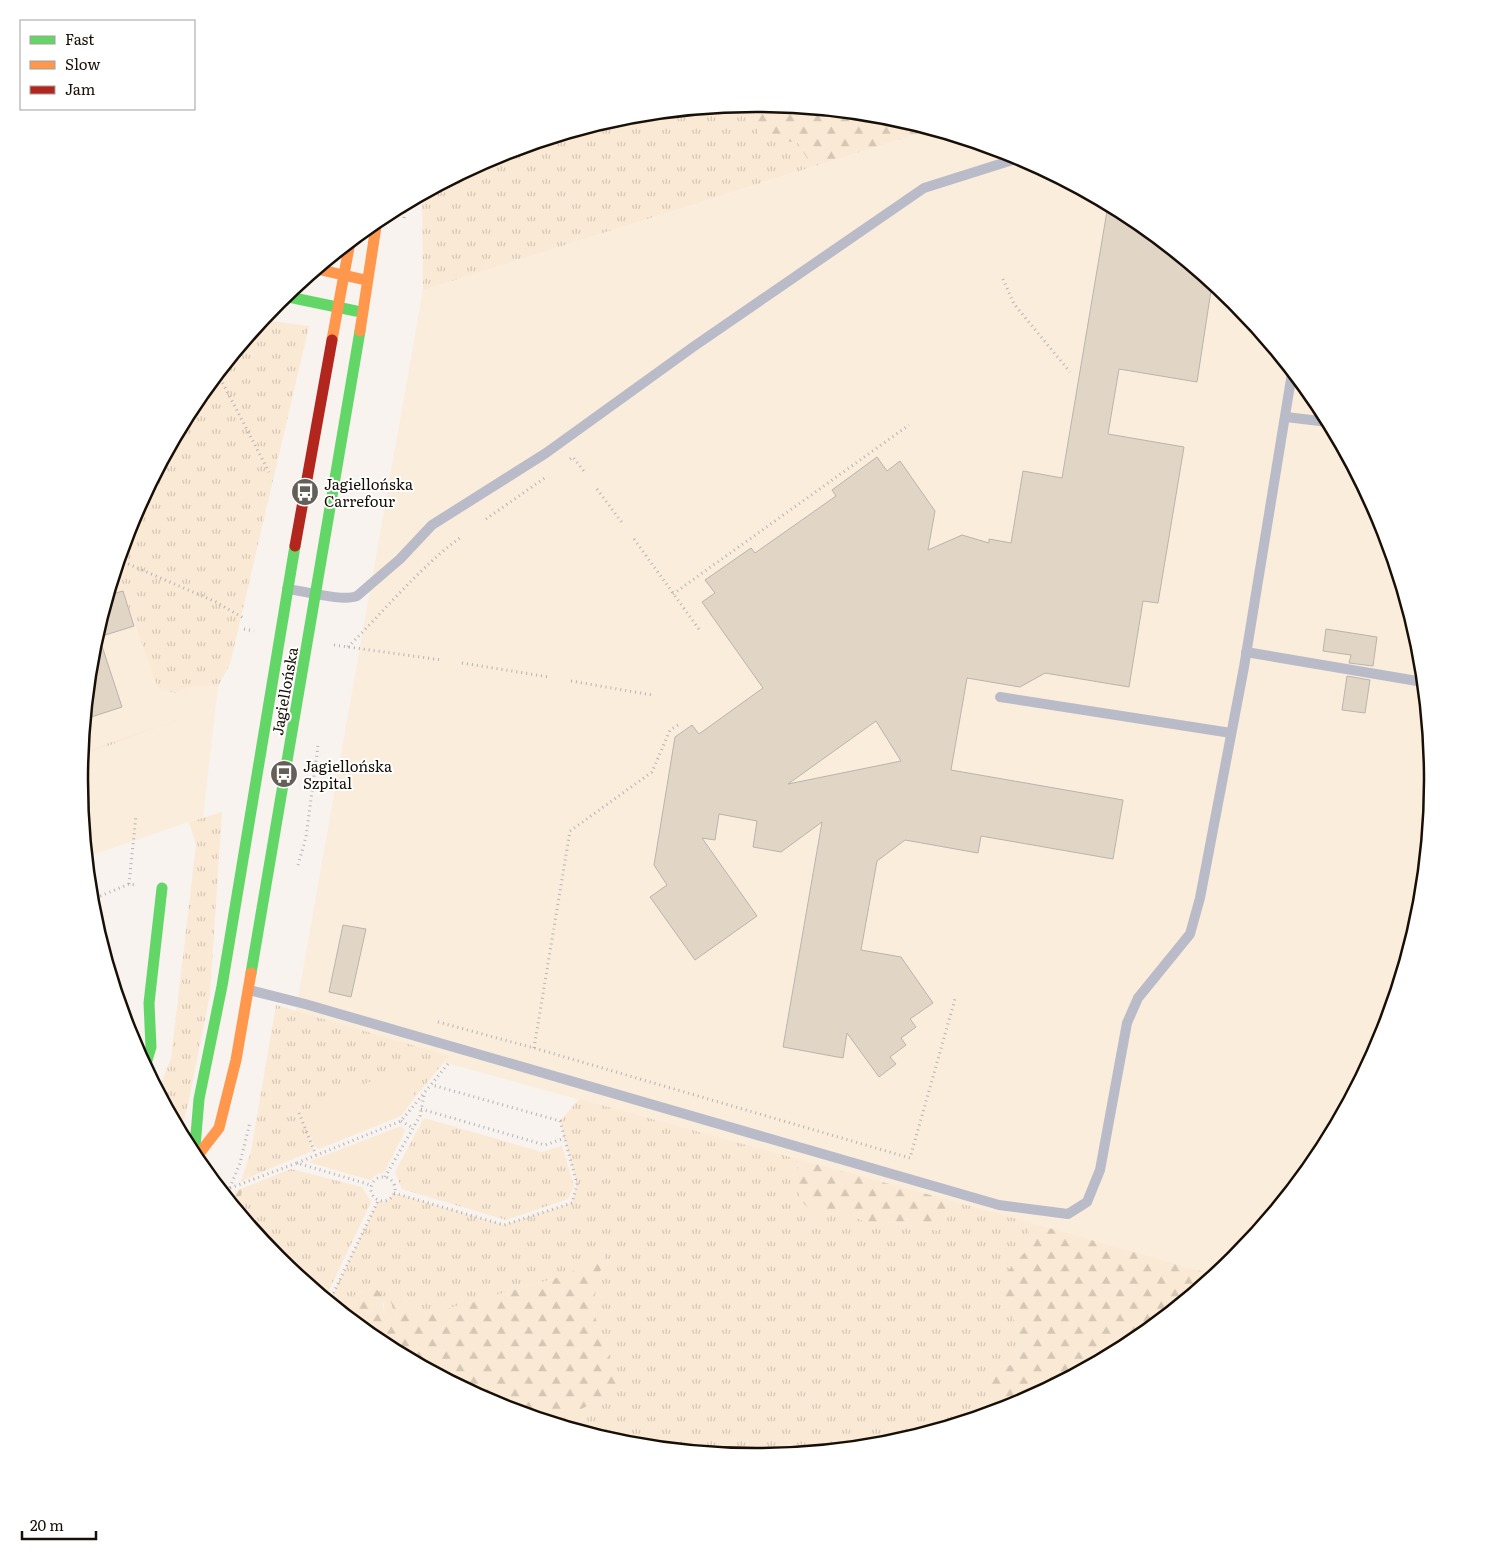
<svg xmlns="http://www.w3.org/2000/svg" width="1511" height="1561" viewBox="0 0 1511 1561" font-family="Literata,serif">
<defs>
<pattern id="grass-tufts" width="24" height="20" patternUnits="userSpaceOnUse" patternTransform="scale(1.25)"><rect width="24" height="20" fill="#fae9d5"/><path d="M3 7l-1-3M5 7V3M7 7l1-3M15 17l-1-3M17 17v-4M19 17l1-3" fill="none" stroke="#d6c7b5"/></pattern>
<pattern id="forest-firs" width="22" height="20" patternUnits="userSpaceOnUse" patternTransform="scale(1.25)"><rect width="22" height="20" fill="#fae9d5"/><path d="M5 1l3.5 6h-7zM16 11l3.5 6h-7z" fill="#d6c7b5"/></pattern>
</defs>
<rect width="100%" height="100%" fill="#f8f3ee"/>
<!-- built -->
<g fill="#fbeddc">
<polygon points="930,130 1015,155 1132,218 1234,302 1318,405 1381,522 1419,649 1432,781 1419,913 1381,1040 1318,1157 1234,1259 1215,1275 294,1021 423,290"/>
<polygon points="123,591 134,626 174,693 194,686 218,686 203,817 86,857 79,780 81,756 165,725 82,752 92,648 108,595"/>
</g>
<!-- grass -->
<g fill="url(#grass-tufts)">
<polygon points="746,105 758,117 758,137 798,143 812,167 423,290 422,195 497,155 624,117"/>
<polygon points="263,320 309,326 230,664 218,686 194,686 174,693 158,688 123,591 108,595 130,521 193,404"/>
<polygon points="183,718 81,756 82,752"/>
<polygon points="222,812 210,994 188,1104 180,1133 158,1091 171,1059 196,845 189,822"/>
<polygon points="276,1005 449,1056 415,1097 409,1081 300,1112 314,1150 241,1181 251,1152"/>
<polygon points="579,1099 801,1160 793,1180 815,1214 842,1213 867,1222 913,1223 936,1230 947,1214 945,1199 1031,1223 1025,1252 1004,1275 1000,1298 1016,1323 1024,1351 1013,1365 992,1366 984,1415 887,1444 755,1457 623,1444 545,1421 573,1412 618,1384 592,1308 606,1249 567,1275 440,1311 420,1314 401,1296 396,1296 391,1300 397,1317 392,1318 384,1312 384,1304 373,1287 333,1305 329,1302 378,1201 386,1202 394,1193 504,1225 572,1203 577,1184 560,1121"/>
<polygon points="424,1118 542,1152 562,1146 574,1186 568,1199 506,1220 402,1189 395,1172"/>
<polygon points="291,1169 362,1187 371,1202 325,1299 277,1259 237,1210 243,1188"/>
</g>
<!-- forest -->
<g fill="url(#forest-firs)">
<polygon points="756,104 888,117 930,130 812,167 798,143 758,137 758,117 746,105"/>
<polygon points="801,1160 945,1199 947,1214 937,1231 913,1223 867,1222 842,1213 815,1214 804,1204 793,1180"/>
<polygon points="243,1188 237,1210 231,1203 236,1191"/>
<polygon points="1031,1223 1215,1275 1131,1343 1014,1406 984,1415 992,1366 1013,1365 1024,1351 1016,1323 1000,1298 1004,1275 1025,1252"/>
<path d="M606 1248 592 1308 618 1384C599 1400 572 1418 547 1420 529 1422 478 1396 461 1387V1381L449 1380 379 1343 333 1305 373 1287 381 1293 384 1312 392 1318 397 1317 390 1300 396 1296H401L420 1314 440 1311 567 1275Z"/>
</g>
<!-- park -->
<g fill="#fae9d5">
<polygon points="383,1076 409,1081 415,1097 401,1116 319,1149 314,1145 299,1113"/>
<polygon points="401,1126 405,1131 384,1173 377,1174 370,1180 308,1162"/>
</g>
<!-- building -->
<g fill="#e1d5c6" stroke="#bab4ad" fill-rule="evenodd">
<path d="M1108 205 1132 218 1212 284 1197 382 1119 369 1108 434 1184 447 1158 603 1143 601 1129 687 1045 673 1020 687 967 678 951 770 1123 800 1113 859 981 836 978 853 905 840 877 861 861 950 901 957 933 1003 910 1019 916 1027 901 1038 906 1045 890 1057 896 1064 879 1077 847 1033 843 1058 783 1047 822 822 781 852 753 847 757 821 719 814 715 840 702 838 757 916 695 960 650 897 667 885 654 865 675 737 692 725 699 734 763 688 702 602 715 593 705 580 751 548 755 553 836 496 832 490 877 457 887 471 900 461 935 511 928 550 962 535 989 543V539L1011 543 1023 471 1062 478ZM876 721 901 761 788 784Z"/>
<polygon points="123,591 134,626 99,637 122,707 85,719 92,648 108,595"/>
<polygon points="1326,629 1377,637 1373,666 1349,663 1351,655 1323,651"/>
<polygon points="1347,676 1370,680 1365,713 1342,710"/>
<polygon points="343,925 366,929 351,997 329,992"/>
</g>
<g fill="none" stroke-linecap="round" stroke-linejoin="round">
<!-- path -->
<g stroke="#b3b2b8" stroke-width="3" stroke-dasharray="1 4" stroke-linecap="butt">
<polyline points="404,218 406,203"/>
<polyline points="1003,279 1014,304 1070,372"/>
<polyline points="218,374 269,472"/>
<polyline points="570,459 573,457 586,474"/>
<polyline points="597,489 623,524"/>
<polyline points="486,519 546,477"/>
<polyline points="634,539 701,632"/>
<polyline points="119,560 216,602 245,619"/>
<polyline points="673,594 909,425"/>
<polyline points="244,629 254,631"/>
<polyline points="334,645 442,660"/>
<path d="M348 647C384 611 421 566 461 537"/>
<polyline points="462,663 549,677"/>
<polyline points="571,681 652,695"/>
<polyline points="298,865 306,837 318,746"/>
<polyline points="89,884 104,929 98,934"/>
<polyline points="129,884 136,815"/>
<polyline points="91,900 129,884 136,885"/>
<polyline points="438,1022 534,1048 910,1158 955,999"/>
<polyline points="534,1048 570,831 652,772 670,730 678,725"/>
<polyline points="421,1109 545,1145 565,1138"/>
<polyline points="299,1113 316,1155"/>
<polyline points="401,1121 413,1128"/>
<polyline points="297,1163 401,1121 448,1064"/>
<circle cx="383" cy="1189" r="12"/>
<polyline points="385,1177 420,1116 424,1095"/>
<polyline points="230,1188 297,1163 371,1185"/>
<polyline points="394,1193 504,1225 572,1203 577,1184 560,1121 432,1085"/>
<polyline points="226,1197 240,1163 250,1122"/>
<polyline points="329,1302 378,1201"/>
</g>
<!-- lane -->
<g stroke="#b9bbc9" stroke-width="10">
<polyline points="1286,417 1328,422"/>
<path d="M287 589C305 591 343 602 357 596L400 559 432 525 546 453 693 347 924 188 1019 158"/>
<polyline points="1246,652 1423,682"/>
<polyline points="1000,697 1231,733"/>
<polyline points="249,990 305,1004 999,1205 1068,1214 1087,1202 1100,1170 1127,1023 1138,998 1190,934 1200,898 1244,667 1292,373"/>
</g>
<!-- fast -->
<g stroke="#63d668" stroke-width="11">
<polyline points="284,296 356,311"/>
<polyline points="251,973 360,331"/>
<polyline points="145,1067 151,1047 149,1003 162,888"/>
<polyline points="194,1158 199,1099 222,986 295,546"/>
</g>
<!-- slow -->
<g stroke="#ff974d" stroke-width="11">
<polyline points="317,269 361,279"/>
<polyline points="360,331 377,220"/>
<polyline points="332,340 350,242"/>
<polyline points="195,1159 219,1128 236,1060 251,973"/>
</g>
<!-- jam -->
<polyline stroke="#b3261e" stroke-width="11" points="295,546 332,340"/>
</g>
<!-- icons -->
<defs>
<g id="bus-disc" transform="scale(1.4375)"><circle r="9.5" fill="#665f58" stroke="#fff"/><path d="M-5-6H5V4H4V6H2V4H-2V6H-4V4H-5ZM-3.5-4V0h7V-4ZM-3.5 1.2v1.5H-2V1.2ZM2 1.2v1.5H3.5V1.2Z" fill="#fff"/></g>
</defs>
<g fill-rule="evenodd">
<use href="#bus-disc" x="305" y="492"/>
<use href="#bus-disc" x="284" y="774"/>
</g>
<g text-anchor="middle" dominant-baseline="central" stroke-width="4" stroke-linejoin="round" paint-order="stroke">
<!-- poi labels -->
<g font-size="15" fill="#181007" stroke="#fff" text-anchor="start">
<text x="324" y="483">Jagiellońska<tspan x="324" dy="17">Carrefour</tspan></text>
<text x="303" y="765">Jagiellońska<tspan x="303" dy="17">Szpital</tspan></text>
</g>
<!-- street labels -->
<g font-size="15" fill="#181007" stroke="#fff">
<text transform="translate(284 691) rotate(-80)">Jagiellońska</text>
</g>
</g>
<!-- crop -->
<path d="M0 0H1511V1561H0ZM88 780a668 668 0 1 1 1336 0a668 668 0 1 1-1336 0Z" fill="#fff" fill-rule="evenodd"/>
<path fill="none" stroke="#181007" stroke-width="2.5" d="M88 780a668 668 0 1 1 1336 0a668 668 0 1 1-1336 0Z"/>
<!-- legend -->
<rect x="20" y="20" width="175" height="90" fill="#ffffff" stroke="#a39f9c"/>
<rect x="30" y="36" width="25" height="8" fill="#63d668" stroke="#a39f9c"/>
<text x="65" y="45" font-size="15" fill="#181007">Fast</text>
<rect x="30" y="61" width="25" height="8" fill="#ff974d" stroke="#a39f9c"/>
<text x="65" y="70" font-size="15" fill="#181007">Slow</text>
<rect x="30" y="86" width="25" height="8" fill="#b3261e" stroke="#a39f9c"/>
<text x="65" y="95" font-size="15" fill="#181007">Jam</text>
<!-- scale -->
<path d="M22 1531v8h74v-8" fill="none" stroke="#181007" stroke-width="2.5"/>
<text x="30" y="1531" font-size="15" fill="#181007" stroke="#ffffff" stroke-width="4" paint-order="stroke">20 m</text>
</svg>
